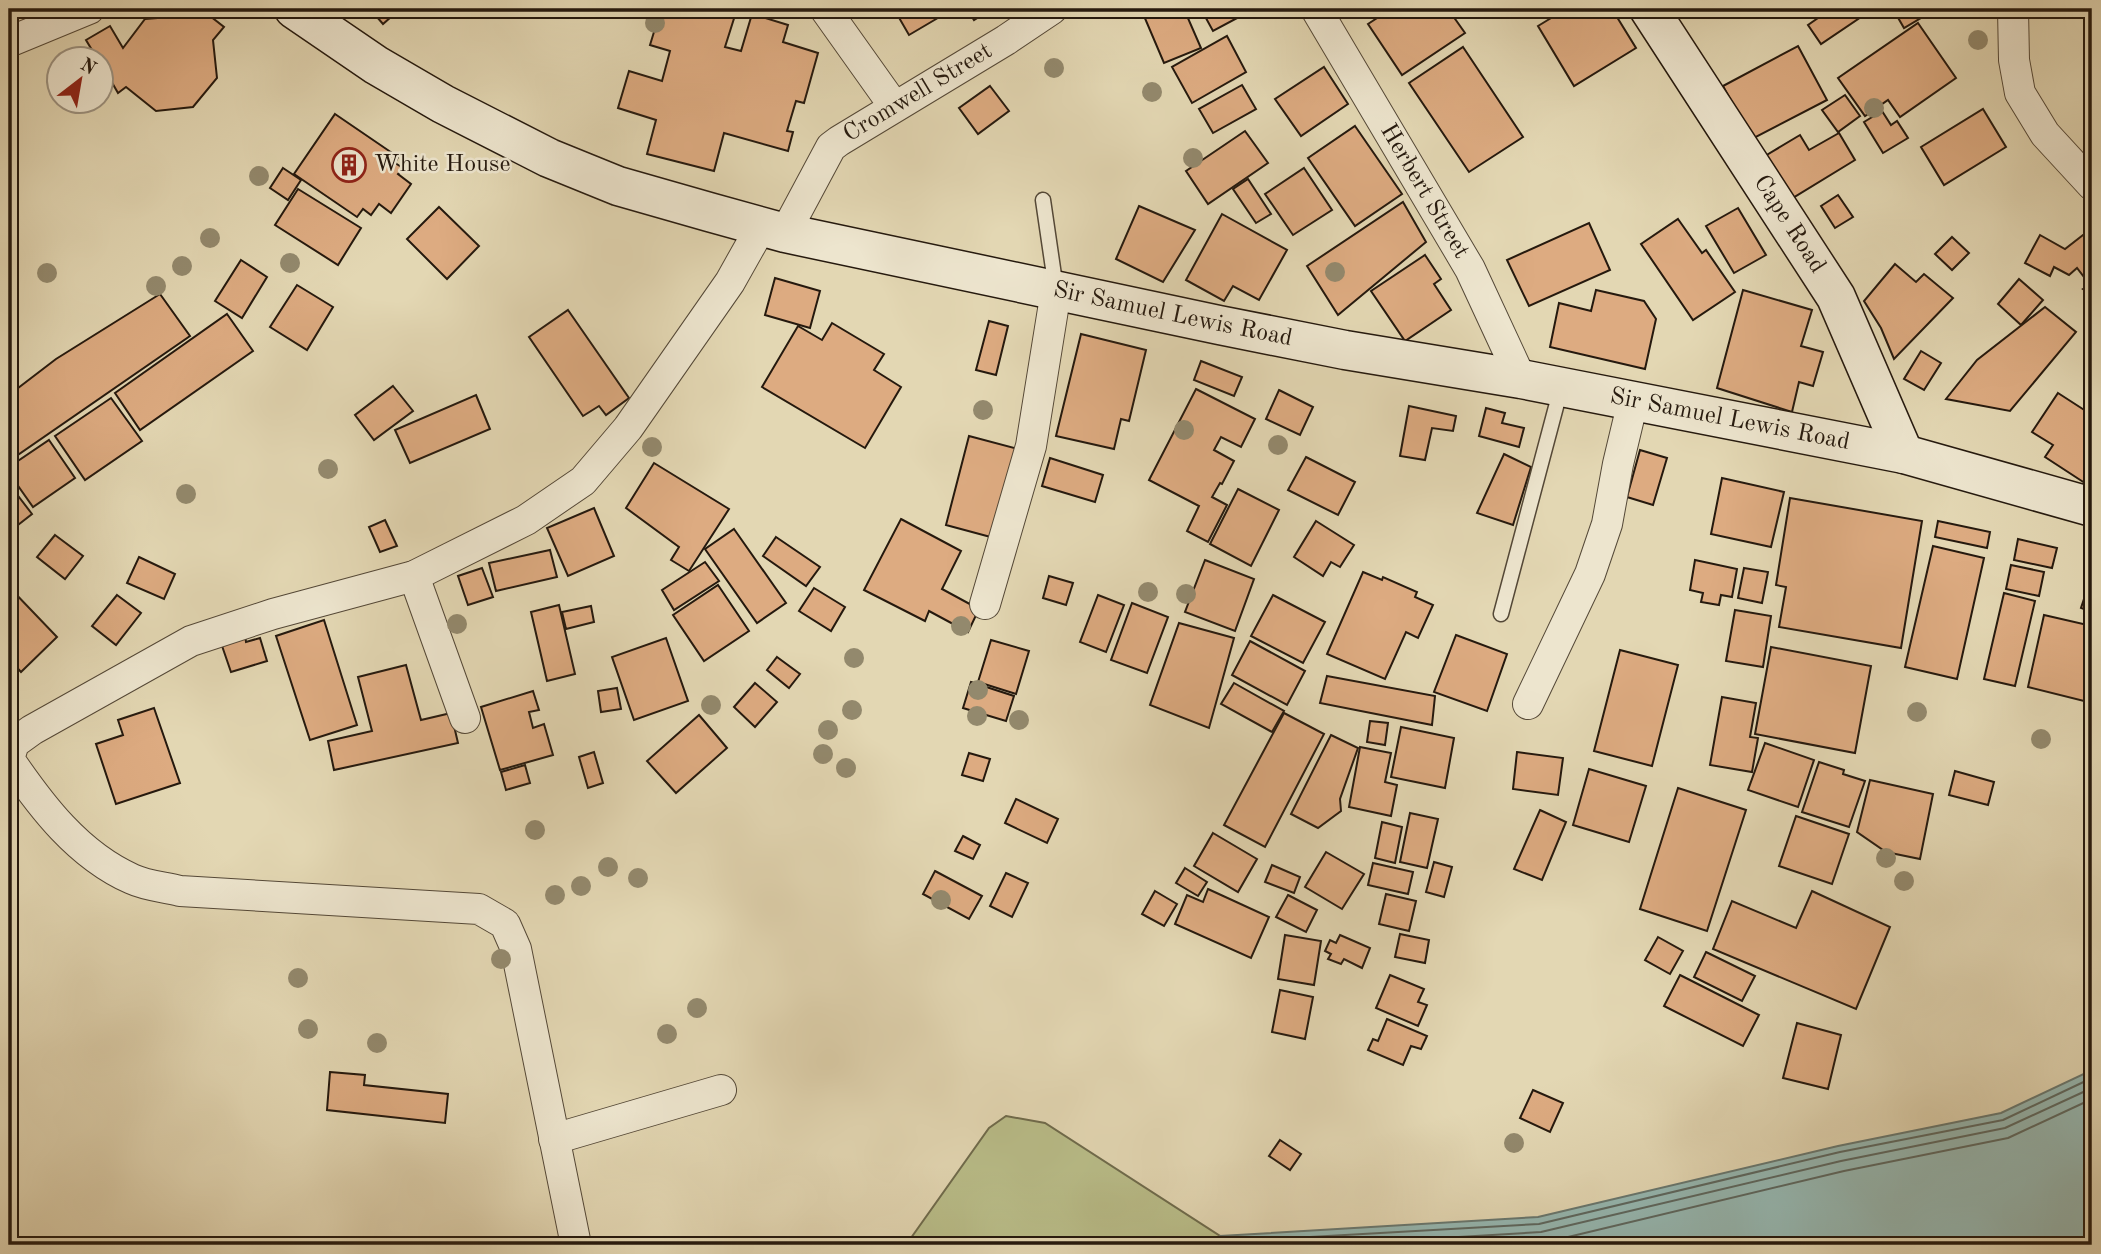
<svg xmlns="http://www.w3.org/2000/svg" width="2101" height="1254" viewBox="0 0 2101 1254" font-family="'Old Standard TT',serif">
<rect width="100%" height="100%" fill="#e3d7b3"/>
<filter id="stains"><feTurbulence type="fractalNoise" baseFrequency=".00286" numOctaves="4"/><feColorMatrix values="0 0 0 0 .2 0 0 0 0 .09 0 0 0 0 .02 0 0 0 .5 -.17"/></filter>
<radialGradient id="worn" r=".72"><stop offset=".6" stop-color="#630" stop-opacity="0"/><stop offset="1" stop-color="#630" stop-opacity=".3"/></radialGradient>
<!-- green -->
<polygon fill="#b9bd89" stroke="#6f6b4c" stroke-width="2" points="1006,1116 1045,1123 1220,1236 1210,1245 906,1245 989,1128"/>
<!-- water -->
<polygon fill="#96b8b2" stroke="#697870" stroke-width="2" points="2092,1070 2092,1245 1210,1245 1220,1236 1538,1217 1838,1146 2001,1113"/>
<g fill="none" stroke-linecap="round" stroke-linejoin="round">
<!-- shore -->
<g stroke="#5e6860" stroke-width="2">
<polyline points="1220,1245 1224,1242 1539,1224 1840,1152 2003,1120 2092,1078"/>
<polyline points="1323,1245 1541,1232 1841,1161 2005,1128 2092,1088"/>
<polyline points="1502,1245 1543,1243 1844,1171 2008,1138 2092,1099"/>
</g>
</g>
<!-- building -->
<g fill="#ddab81" stroke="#25190e" stroke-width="2">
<polygon points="189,9 201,9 224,27 213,40 217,78 193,107 156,111 126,87 118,93 102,65 102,60 98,60 86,40 110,26 123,48 145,19 183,16"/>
<polygon points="370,9 400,9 383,24"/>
<polygon points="661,9 737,9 725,47 741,51 752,14 788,25 783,42 818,53 804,103 796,101 787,131 793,132 788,151 724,133 714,171 647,154 656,120 618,108 629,71 662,81 670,51 650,45"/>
<polygon points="894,9 953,9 909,35"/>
<polygon points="967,9 991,9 974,20"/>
<polygon points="1141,9 1184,9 1201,48 1164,63"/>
<polygon points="1201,9 1254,9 1213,31"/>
<polygon points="1391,9 1448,9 1465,33 1402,75 1368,24"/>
<polygon points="1566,9 1612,9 1636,48 1574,86 1538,26"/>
<polygon points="1831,9 1859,9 1864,15 1821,44 1808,25"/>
<polygon points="1893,9 1936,9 1904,28"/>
<polygon points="1918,23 1956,78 1900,117 1888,100 1865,116 1838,78"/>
<polygon points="1227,36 1246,72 1192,103 1172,67"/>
<polygon points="1798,46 1827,100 1752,139 1723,86"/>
<polygon points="1463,47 1523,137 1469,172 1409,83"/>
<polygon points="1324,67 1348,104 1301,136 1275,99"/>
<polygon points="1242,85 1256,109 1213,133 1199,109"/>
<polygon points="990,86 1009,111 978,134 959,108"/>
<polygon points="1845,95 1860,116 1838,132 1822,110"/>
<polygon points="1983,109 2006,147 1944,185 1921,147"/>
<polygon points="1882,111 1891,125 1897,121 1908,138 1883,153 1864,122"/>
<polygon points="335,114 398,157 395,163 403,168 398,174 411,184 391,213 379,204 371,215 363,209 357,217 294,174"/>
<polygon points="1355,126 1402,194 1355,226 1308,158"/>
<polygon points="1245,131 1268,163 1208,204 1186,171"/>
<polygon points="1839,133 1855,160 1791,199 1765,156 1800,135 1809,150"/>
<polygon points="283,168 301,180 288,200 270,188"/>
<polygon points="1304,168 1332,210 1293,235 1265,194"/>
<polygon points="1248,179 1271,214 1256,223 1233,189"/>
<polygon points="298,189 361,228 338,265 275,225"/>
<polygon points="1838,195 1853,217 1835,228 1821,206"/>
<polygon points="1403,202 1426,242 1338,315 1307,266"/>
<polygon points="1139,206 1195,230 1163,282 1116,259"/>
<polygon points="439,207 479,246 447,279 407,239"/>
<polygon points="1738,208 1766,255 1734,273 1706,226"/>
<polygon points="1222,214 1287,250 1259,300 1233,286 1224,301 1186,280"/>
<polygon points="1678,219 1702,253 1706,250 1735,292 1693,320 1641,244"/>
<polygon points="1589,223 1610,270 1529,306 1507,260"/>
<polygon points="2092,228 2092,295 2083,289 2090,285 2077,268 2069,275 2054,267 2050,276 2025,263 2040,235 2065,249"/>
<polygon points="1952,237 1969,253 1952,270 1935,254"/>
<polygon points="1425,255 1441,279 1434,284 1451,310 1405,341 1371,291"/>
<polygon points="241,260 267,277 242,318 215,301"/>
<polygon points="1895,264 1916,282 1924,274 1953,298 1894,359 1881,328 1864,301"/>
<polygon points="775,278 820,291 810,328 765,315"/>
<polygon points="2019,279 2043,300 2021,325 1998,304"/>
<polygon points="297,285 333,307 307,350 270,327"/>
<polygon points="1596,290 1644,301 1656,319 1645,369 1550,347 1559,303 1591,311"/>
<polygon points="1743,290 1812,310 1801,346 1823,352 1813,386 1799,382 1792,412 1717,388"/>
<polygon points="160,294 190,336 9,461 9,395 56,359"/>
<polygon points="2045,307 2076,332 2010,411 1946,399 1977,360"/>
<polygon points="568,310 629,398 606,415 599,406 583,416 529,337"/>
<polygon points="227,314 253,351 140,430 115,393"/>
<polygon points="989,321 1008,326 996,375 976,370"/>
<polygon points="832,323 884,354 874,370 901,387 865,448 762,387 798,326 822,340"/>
<polygon points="1081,334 1146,350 1129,421 1121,419 1114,449 1056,436"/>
<polygon points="1921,351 1941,363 1924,390 1904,379"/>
<polygon points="1201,361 1242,377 1234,396 1194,380"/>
<polygon points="393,386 413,411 374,440 355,415"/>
<polygon points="1196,389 1255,419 1241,447 1221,437 1214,450 1234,461 1222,484 1220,483 1212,497 1227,505 1208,542 1187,531 1199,506 1149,480"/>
<polygon points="1279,390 1313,407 1300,435 1266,419"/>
<polygon points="2058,393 2092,415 2091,487 2045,457 2053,445 2032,432"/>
<polygon points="476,395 490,429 410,463 395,430"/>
<polygon points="111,398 142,441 85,480 55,436"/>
<polygon points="1409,406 1456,416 1453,431 1432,428 1425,460 1400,456"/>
<polygon points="1486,408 1505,413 1502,423 1524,428 1519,447 1479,436"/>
<polygon points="969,436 1022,450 998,539 946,525"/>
<polygon points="49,440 75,478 33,507 9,473 9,467"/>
<polygon points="1640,450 1667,458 1653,505 1627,497"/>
<polygon points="1504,454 1531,467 1513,525 1477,513"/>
<polygon points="1306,457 1355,482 1338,515 1288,490"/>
<polygon points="1050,458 1103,475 1095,502 1042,486"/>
<polygon points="654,463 729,509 689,571 671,560 679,547 626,508"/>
<polygon points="1722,478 1784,492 1771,547 1711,534"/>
<polygon points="9,484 32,514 9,532"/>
<polygon points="1238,489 1279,510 1251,566 1210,544"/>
<polygon points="1790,498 1922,521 1901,648 1779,627 1786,587 1776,585"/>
<polygon points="594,508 614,556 568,576 547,528"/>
<polygon points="901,519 961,551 942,589 979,609 968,632 929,611 925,621 864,590"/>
<polygon points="385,520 397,546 380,552 369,527"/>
<polygon points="1316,521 1354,545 1340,567 1331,562 1323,576 1294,557"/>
<polygon points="1938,521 1990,532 1987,548 1935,537"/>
<polygon points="734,529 786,603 757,623 705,549"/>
<polygon points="55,535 83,556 65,579 37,557"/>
<polygon points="776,537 820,567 806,586 763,556"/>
<polygon points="2018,539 2057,548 2052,568 2014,560"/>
<polygon points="1933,546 1984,558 1957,679 1905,667"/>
<polygon points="550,550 557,577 496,591 489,563"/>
<polygon points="139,557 175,574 164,599 127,583"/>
<polygon points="1205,560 1254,579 1235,631 1185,612"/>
<polygon points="1695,560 1737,569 1732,597 1721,595 1719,605 1701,602 1703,593 1690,590"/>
<polygon points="705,562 719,581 674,610 662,590"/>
<polygon points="2011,565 2044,572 2039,596 2006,589"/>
<polygon points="482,568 493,597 468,605 458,576"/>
<polygon points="1744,568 1768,572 1762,603 1738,598"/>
<polygon points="1363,572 1382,580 1383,577 1417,592 1415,597 1433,605 1418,638 1406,632 1385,679 1327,654"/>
<polygon points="2092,575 2092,612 2081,608"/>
<polygon points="1049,576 1073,583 1066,605 1043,598"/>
<polygon points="718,585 749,631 704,661 673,615"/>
<polygon points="10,588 57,637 21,672 9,659"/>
<polygon points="814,588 845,607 831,631 799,611"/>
<polygon points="2004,593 2035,601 2015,686 1984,679"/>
<polygon points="117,595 141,613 116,645 92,626"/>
<polygon points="1098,595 1124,605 1106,652 1080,642"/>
<polygon points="1273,595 1325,622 1303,663 1251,636"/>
<polygon points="1132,603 1168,617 1147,673 1111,660"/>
<polygon points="559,605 575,674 547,681 531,612"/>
<polygon points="591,606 594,622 566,629 562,612"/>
<polygon points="1735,610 1771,616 1763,667 1726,661"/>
<polygon points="2044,615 2092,626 2092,703 2028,687"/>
<polygon points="324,620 357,725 310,740 276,636"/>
<polygon points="1179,623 1234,638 1209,728 1150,705"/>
<polygon points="245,635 246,642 260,638 267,661 231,672 221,643"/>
<polygon points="1456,635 1507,654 1487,711 1434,692"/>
<polygon points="666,638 688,701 634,720 612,657"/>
<polygon points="991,640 1029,651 1016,694 978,682"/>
<polygon points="1250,641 1305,671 1287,705 1232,675"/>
<polygon points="1771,647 1871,666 1855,753 1755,734"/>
<polygon points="1620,650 1678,665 1652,766 1594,751"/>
<polygon points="777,657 800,674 789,688 767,670"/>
<polygon points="406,665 421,720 451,713 458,743 334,770 328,741 372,731 358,677"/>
<polygon points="1327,676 1435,696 1432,725 1320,703"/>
<polygon points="971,682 1014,696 1006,721 963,708"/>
<polygon points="755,683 777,702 755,727 734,707"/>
<polygon points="1234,683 1284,711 1272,732 1221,704"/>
<polygon points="617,688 621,709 601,712 598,691"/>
<polygon points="533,691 539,710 529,712 533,728 544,724 553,755 500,770 481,707"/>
<polygon points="1722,697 1756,703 1750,737 1758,738 1752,772 1710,765"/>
<polygon points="154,708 180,783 116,804 96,744 123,735 118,720"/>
<polygon points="1284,713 1324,734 1265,847 1224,825"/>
<polygon points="699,715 727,748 676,793 647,761"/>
<polygon points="1370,721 1388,723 1385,745 1367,742"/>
<polygon points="1401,727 1454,738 1445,788 1391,777"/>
<polygon points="1331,735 1358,748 1340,799 1341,811 1318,828 1291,814"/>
<polygon points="1765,743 1814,760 1798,807 1748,790"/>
<polygon points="1360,747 1391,753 1385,782 1397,785 1391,816 1349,807"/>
<polygon points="594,752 603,783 588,788 579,757"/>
<polygon points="1517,752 1563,758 1558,795 1513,789"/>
<polygon points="969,753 990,759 983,781 962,775"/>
<polygon points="1819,762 1844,770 1843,774 1865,781 1849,827 1802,812"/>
<polygon points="525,765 530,783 506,790 501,772"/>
<polygon points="1589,769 1646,786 1629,842 1573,825"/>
<polygon points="1955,771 1994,782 1988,805 1949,795"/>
<polygon points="1870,780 1933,794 1920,859 1886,852 1857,832"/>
<polygon points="1678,788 1746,810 1707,931 1640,909"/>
<polygon points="1016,799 1058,819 1047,843 1005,823"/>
<polygon points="1540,810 1566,822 1542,880 1514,869"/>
<polygon points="1410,813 1438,819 1427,868 1400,862"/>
<polygon points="1796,816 1849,834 1832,884 1779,866"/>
<polygon points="1382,822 1402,827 1395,863 1375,858"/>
<polygon points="1213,833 1257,859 1238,892 1194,866"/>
<polygon points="963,836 980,845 973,859 955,851"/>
<polygon points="1326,852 1364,874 1342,909 1305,887"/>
<polygon points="1434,862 1452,867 1444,897 1426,892"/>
<polygon points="1373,863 1413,872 1408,894 1368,885"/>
<polygon points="1272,865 1300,877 1294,893 1265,882"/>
<polygon points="1185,868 1207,882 1198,896 1176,883"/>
<polygon points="935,871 982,896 969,919 923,894"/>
<polygon points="1006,873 1028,883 1012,917 990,906"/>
<polygon points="1208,889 1269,917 1251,958 1175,924 1187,895 1203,902"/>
<polygon points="1155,891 1177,904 1164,926 1142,914"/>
<polygon points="1812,891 1890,927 1856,1009 1713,949 1732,901 1796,928"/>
<polygon points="1386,894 1416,901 1409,931 1379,924"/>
<polygon points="1288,895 1317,910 1306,932 1276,917"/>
<polygon points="1400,934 1429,940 1425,963 1395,957"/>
<polygon points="1285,935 1321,941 1314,985 1278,979"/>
<polygon points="1340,935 1370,948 1362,968 1344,959 1341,964 1328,959 1331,954 1325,951 1330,940 1336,943"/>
<polygon points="1658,937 1683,951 1670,974 1645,960"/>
<polygon points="1706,952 1755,976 1742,1001 1694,977"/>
<polygon points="1390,975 1424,989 1418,1002 1427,1005 1418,1026 1376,1008"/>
<polygon points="1680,975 1759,1015 1743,1046 1664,1006"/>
<polygon points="1280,990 1313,997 1305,1039 1272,1032"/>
<polygon points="1387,1019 1427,1036 1421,1049 1411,1046 1403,1065 1368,1050 1373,1039 1378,1041"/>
<polygon points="1797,1023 1841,1035 1828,1089 1783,1078"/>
<polygon points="330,1072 365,1075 364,1085 448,1094 445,1123 327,1110"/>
<polygon points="1533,1090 1563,1103 1550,1132 1520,1118"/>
<polygon points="1280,1140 1301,1154 1290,1170 1269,1156"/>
</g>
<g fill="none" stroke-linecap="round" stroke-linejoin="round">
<!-- lane casing -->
<g stroke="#544837" stroke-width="17">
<g id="lane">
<polyline points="1043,200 1056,289"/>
<polyline points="1501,614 1561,388"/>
</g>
</g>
<!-- street casing -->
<g stroke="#544837" stroke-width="32">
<g id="street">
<polyline points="825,9 894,106"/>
<path id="s1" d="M1316 9 1470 269 1521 379"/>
<polyline points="2013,9 2014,60 2020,93 2045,134 2092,185"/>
<polyline points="9,42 89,9"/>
<path id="s2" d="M785 233 831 147 839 141 1006 40 1052 9"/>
<polyline points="414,576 465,718"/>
<polyline points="985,604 1031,446 1056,291"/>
<polyline points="1528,704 1590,574 1607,524 1618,464 1633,401"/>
<polyline points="554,1139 721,1090"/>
<path d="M576 1245 516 949 505 924 479 909 180 891C165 887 147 886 132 879 78 855 41 806 9 759L14 743 32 730 191 641 273 614 414 576 526 520 583 481 628 428 730 282 762 225"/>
</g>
</g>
<!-- secondary casing -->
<g stroke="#25190e" stroke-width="41">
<g id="secondary">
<path id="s3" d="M294 9 376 65 443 104 549 158 618 186 709 212 785 233 1219 325 1345 350 1521 379 1904 454 2092 507"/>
<path id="s4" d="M1649 9 1836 297 1904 454"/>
</g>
</g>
<!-- lane -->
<use href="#lane" stroke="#ede5ce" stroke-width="14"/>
<!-- street -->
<use href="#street" stroke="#ede5ce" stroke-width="30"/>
<!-- secondary -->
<use href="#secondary" stroke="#ede5ce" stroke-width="38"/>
</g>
<!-- trees -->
<g fill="#93896d">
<circle cx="655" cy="23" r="10"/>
<circle cx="1978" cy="40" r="10"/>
<circle cx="1054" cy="68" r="10"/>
<circle cx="1152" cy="92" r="10"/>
<circle cx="1874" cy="108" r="10"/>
<circle cx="1193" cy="158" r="10"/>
<circle cx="259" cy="176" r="10"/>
<circle cx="210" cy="238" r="10"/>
<circle cx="290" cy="263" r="10"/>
<circle cx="182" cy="266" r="10"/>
<circle cx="1335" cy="272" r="10"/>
<circle cx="47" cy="273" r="10"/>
<circle cx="156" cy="286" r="10"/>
<circle cx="983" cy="410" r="10"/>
<circle cx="1184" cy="430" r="10"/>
<circle cx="1278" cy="445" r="10"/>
<circle cx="652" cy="447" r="10"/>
<circle cx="328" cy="469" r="10"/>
<circle cx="186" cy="494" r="10"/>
<circle cx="1148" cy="592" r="10"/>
<circle cx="1186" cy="594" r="10"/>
<circle cx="457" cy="624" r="10"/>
<circle cx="961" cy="626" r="10"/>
<circle cx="854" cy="658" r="10"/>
<circle cx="978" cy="690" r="10"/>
<circle cx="711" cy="705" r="10"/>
<circle cx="852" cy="710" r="10"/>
<circle cx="1917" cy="712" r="10"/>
<circle cx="977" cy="716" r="10"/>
<circle cx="1019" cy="720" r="10"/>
<circle cx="828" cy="730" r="10"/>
<circle cx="2041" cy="739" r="10"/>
<circle cx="823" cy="754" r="10"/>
<circle cx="846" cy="768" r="10"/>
<circle cx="535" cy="830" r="10"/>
<circle cx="1886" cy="858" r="10"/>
<circle cx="608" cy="867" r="10"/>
<circle cx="638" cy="878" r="10"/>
<circle cx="1904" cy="881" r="10"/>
<circle cx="581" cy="886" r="10"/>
<circle cx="555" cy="895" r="10"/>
<circle cx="941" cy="900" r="10"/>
<circle cx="501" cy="959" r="10"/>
<circle cx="298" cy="978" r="10"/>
<circle cx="697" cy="1008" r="10"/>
<circle cx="308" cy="1029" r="10"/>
<circle cx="667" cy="1034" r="10"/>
<circle cx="377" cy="1043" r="10"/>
<circle cx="1514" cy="1143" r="10"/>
</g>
<!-- icons -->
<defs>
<g id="building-ring" transform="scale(1.75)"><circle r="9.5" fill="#ede5ce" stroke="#8f2418" stroke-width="1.5"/><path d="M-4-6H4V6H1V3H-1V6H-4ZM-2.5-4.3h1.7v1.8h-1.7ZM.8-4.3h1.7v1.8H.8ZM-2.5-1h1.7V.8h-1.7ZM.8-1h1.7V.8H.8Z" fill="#8f2418"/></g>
</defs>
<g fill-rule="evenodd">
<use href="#building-ring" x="349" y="165"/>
</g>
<g text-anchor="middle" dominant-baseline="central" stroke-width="5" stroke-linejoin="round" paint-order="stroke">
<!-- street labels -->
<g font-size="24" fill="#25190e" stroke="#ede5ce">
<text stroke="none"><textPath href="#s2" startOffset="200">Cromwell Street</textPath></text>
<text stroke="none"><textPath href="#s1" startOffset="212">Herbert Street</textPath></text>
<text stroke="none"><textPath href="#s4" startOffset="257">Cape Road</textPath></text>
<text stroke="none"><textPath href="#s3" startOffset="940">Sir Samuel Lewis Road</textPath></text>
<text stroke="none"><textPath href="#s3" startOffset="1507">Sir Samuel Lewis Road</textPath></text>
</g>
<!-- poi labels -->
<g font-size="24" fill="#25190e" stroke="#ede5ce" text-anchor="start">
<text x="374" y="165">White House</text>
</g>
</g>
<!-- margin -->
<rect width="2101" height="1254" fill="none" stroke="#e3d7b3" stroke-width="35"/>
<rect x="10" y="10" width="2080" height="1233" fill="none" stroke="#25190e" stroke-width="3.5"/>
<rect x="18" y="18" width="2066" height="1219" fill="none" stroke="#25190e" stroke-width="2"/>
<!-- north arrow -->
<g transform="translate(80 80) rotate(31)"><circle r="33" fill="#ede5ce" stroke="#9d9381" stroke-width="2"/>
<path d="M0-5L12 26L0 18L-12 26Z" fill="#8f2418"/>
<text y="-10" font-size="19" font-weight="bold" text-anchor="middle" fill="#25190e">N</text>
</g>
<rect width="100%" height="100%" filter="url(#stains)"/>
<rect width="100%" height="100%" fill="url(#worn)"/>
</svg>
